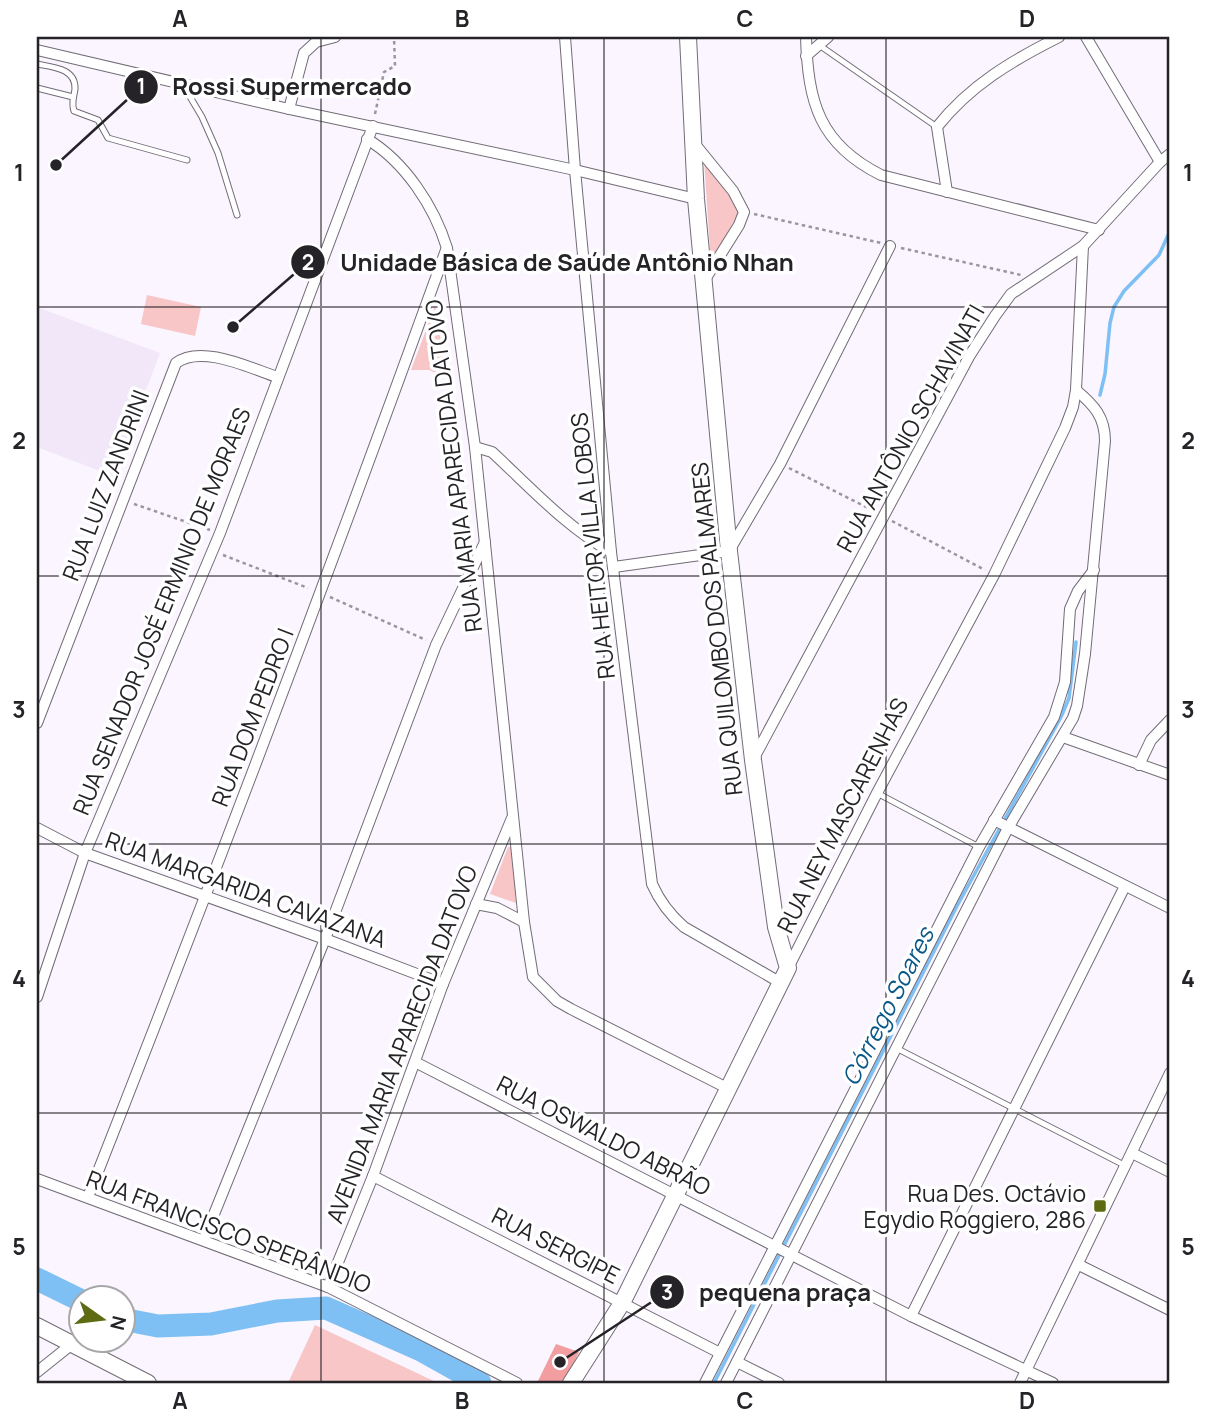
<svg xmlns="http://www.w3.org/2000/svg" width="1207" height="1420" viewBox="0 0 1207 1420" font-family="Manrope,sans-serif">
<rect width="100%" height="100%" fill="#faf5fe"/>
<!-- built -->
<polygon fill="#f1e7f9" points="37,307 160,353 113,476 37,447"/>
<!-- green -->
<g fill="#f8c6c6">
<polygon points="704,160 737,205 739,212 711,264"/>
<polygon points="147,295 201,307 195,336 141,324"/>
<polygon points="435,306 447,378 429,370 411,370"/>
<polygon points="508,847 512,847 516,903 490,894"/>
<polygon points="315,1325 438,1383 288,1383"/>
</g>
<!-- forest -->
<polygon fill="#f29ea1" points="556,1344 579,1352 564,1383 537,1383"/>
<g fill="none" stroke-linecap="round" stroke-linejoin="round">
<!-- stream -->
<g stroke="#7ec0f4" stroke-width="3.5">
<polyline points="1100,395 1105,374 1110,323 1114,307 1124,291 1159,255 1170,231"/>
<polyline points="714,1383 957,906 1061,717 1069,698 1076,642"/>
</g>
<!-- river -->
<g stroke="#7ec0f4" stroke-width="23">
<polyline points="37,1279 80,1300"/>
<polyline points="122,1319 158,1326 211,1324 277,1311 326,1308 421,1350 480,1383"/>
</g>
<!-- lane casing -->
<g stroke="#726c76" stroke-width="7">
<g id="lane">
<polyline points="819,45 937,127"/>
<path d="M37 64C52 67 76 68 75 89 74 97 71 103 74 111L98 120 108 138 187 160"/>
<polyline points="183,85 202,117 218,153 237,215"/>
<polyline points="37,88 73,97"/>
<polyline points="877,793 979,847"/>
<polyline points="896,1048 1126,1166"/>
</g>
</g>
<!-- street casing -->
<g stroke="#726c76" stroke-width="12">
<g id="street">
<path d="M565 37 575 170 611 552 652 884C660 902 669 914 684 927L781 983"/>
<path d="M806 37C808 102 819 144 881 175L1099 230"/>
<polyline points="1086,37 1160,162"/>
<polyline points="37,50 289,109 575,170 696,199"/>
<polyline points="806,56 828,37"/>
<polyline points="289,109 304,53 316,42 335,37"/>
<path d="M367 139C405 162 434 206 447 248L475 447 524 922 533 977 557 1001 571 1009 729 1089"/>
<polyline points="694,143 733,191 744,212 739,225 704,281"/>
<path d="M947 192 937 127C970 85 1013 60 1059 37"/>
<path d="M475 447 492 452C529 486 566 527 611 552"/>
<polyline points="614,567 729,551 780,464 890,246"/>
<path d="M37 723 176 363C201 344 250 368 277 377"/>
<polyline points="1063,737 1170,775"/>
<polyline points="754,758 970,355 995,316 1011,294 1083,246 1160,162 1170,154"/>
<polyline points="1139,765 1151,740 1170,720"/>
<polyline points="994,820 1170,908"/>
<polyline points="37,828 85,853 325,939 443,984"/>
<polyline points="476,904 497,908 524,922"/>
<polyline points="788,968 877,793 994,575 1065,428 1073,407 1076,390 1083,246"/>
<polyline points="37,997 85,853 220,533 373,126"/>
<polyline points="415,1062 911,1316 1053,1383"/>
<polyline points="1132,1153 1170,1172"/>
<polyline points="373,1176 720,1353"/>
<polyline points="37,1179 328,1287 517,1383"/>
<path d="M88 1197C212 883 331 568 446 250"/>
<polyline points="204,1239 325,939 436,645 485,542"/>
<polyline points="1079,1265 1170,1310"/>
<polyline points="328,1287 373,1176 443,984 512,818"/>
<polyline points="911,1316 1125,886"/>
<polyline points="737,1362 779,1383"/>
<polyline points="37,1372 72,1344"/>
<polyline points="705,1383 979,847 1054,717 1065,682 1070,609 1078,591 1094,570"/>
<path d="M726 1383 1008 828 1073 718 1077 706 1085 654 1105 441C1105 417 1094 405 1076 390"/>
<polyline points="1020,1383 1170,1073"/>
</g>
</g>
<!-- secondary casing -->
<g stroke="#726c76" stroke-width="18">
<g id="secondary">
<polyline points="37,1326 148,1383"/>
<polyline points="571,1383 622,1303 788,968 776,927 753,760 729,551 696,199 688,37"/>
</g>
</g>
<!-- path -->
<g stroke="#99969d" stroke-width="2.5" stroke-dasharray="3.5 3.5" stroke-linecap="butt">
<polyline points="375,114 384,72 395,66 394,37"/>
<polyline points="754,214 881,243"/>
<polyline points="901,248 1021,275"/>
<polyline points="789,468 874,511"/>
<polyline points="134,504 210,530"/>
<polyline points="892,521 985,570"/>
<polyline points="223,555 308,588"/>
<polyline points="330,597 426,640"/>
</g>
<!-- lane -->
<use href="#lane" stroke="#fff" stroke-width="5"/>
<!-- street -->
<use href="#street" stroke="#fff" stroke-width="10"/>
<!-- secondary -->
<use href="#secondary" stroke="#fff" stroke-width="16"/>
</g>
<!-- grid -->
<path fill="none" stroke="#252327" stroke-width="2" stroke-opacity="0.55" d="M321 37V1383M604 37V1383M886 37V1383M37 307H1170M37 576H1170M37 844H1170M37 1113H1170"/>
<!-- markers -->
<rect fill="#5e6b13" stroke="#fff" stroke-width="2.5" x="1093" y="1199" width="14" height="14" rx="3.5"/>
<g text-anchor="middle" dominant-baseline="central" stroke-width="7" stroke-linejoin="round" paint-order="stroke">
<!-- street labels -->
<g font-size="23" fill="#252327" stroke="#fff">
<text transform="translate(910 428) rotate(-61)">RUA ANTÔNIO SCHAVINATI</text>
<text transform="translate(453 466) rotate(-97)">RUA MARIA APARECIDA DATOVO</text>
<text transform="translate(105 485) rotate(-69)">RUA LUIZ ZANDRINI</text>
<text transform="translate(592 546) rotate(-96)">RUA HEITOR VILLA LOBOS</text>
<text transform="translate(161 611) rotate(-68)">RUA SENADOR JOSÉ ERMINIO DE MORAES</text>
<text transform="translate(716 629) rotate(-96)">RUA QUILOMBO DOS PALMARES</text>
<text transform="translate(252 717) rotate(-69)">RUA DOM PEDRO I</text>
<text transform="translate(842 815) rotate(-63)">RUA NEY MASCARENHAS</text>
<text transform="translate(246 889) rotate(20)">RUA MARGARIDA CAVAZANA</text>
<text transform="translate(401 1044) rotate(-69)">AVENIDA MARIA APARECIDA DATOVO</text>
<text transform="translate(604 1135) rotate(27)">RUA OSWALDO ABRÃO</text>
<text transform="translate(229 1231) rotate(21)">RUA FRANCISCO SPERÂNDIO</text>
<text transform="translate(556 1245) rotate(27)">RUA SERGIPE</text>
</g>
<!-- poi labels -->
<g font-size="23" fill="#252327" stroke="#fff" text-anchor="end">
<text x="1086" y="1193">Rua Des. Octávio<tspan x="1086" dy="26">Egydio Roggiero, 286</tspan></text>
</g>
<!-- water labels -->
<g font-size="24" font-style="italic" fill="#0a5888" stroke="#fff">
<text transform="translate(887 1006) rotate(-63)">Córrego Soares</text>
</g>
</g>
<!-- callouts -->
<path fill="none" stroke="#252327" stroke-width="2.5" d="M56 165L141 87M233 327L308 262M560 1362L667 1292"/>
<g fill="#252327" stroke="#fff" stroke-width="2.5">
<circle cx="56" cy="165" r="7"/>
<circle cx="233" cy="327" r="7"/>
<circle cx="560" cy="1362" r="7"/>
<circle cx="141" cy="87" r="18"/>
<circle cx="308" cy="262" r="18"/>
<circle cx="667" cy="1292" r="18"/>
</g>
<g font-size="21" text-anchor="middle" font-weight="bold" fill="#fff">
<text x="141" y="94">1</text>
<text x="308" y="270">2</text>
<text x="667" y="1300">3</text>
</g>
<g font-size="24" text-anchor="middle" font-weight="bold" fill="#252327" stroke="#fff" stroke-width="7" stroke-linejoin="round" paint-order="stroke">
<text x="292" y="95">Rossi Supermercado</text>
<text x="567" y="271">Unidade Básica de Saúde Antônio Nhan</text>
<text x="785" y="1301">pequena praça</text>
</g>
<!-- border -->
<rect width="1207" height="1420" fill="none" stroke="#ffffff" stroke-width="77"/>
<!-- north arrow -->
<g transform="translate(102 1319) rotate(104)"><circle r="33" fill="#ffffff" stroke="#a8a7a9" stroke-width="2"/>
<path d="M0-5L12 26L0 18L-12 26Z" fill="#5e6b13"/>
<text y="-10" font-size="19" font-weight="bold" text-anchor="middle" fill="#252327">N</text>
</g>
<rect x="38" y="38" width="1130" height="1344" fill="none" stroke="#252327" stroke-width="2.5"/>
<g font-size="23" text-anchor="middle" font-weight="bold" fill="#252327">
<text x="180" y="27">A</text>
<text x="462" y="27">B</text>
<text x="745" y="27">C</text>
<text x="1027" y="27">D</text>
<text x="19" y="181">1</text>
<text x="1188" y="181">1</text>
<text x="19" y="449">2</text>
<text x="1188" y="449">2</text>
<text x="19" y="718">3</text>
<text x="1188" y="718">3</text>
<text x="19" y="987">4</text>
<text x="1188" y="987">4</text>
<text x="19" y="1255">5</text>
<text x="1188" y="1255">5</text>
<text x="180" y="1409">A</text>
<text x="462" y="1409">B</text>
<text x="745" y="1409">C</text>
<text x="1027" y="1409">D</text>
</g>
</svg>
